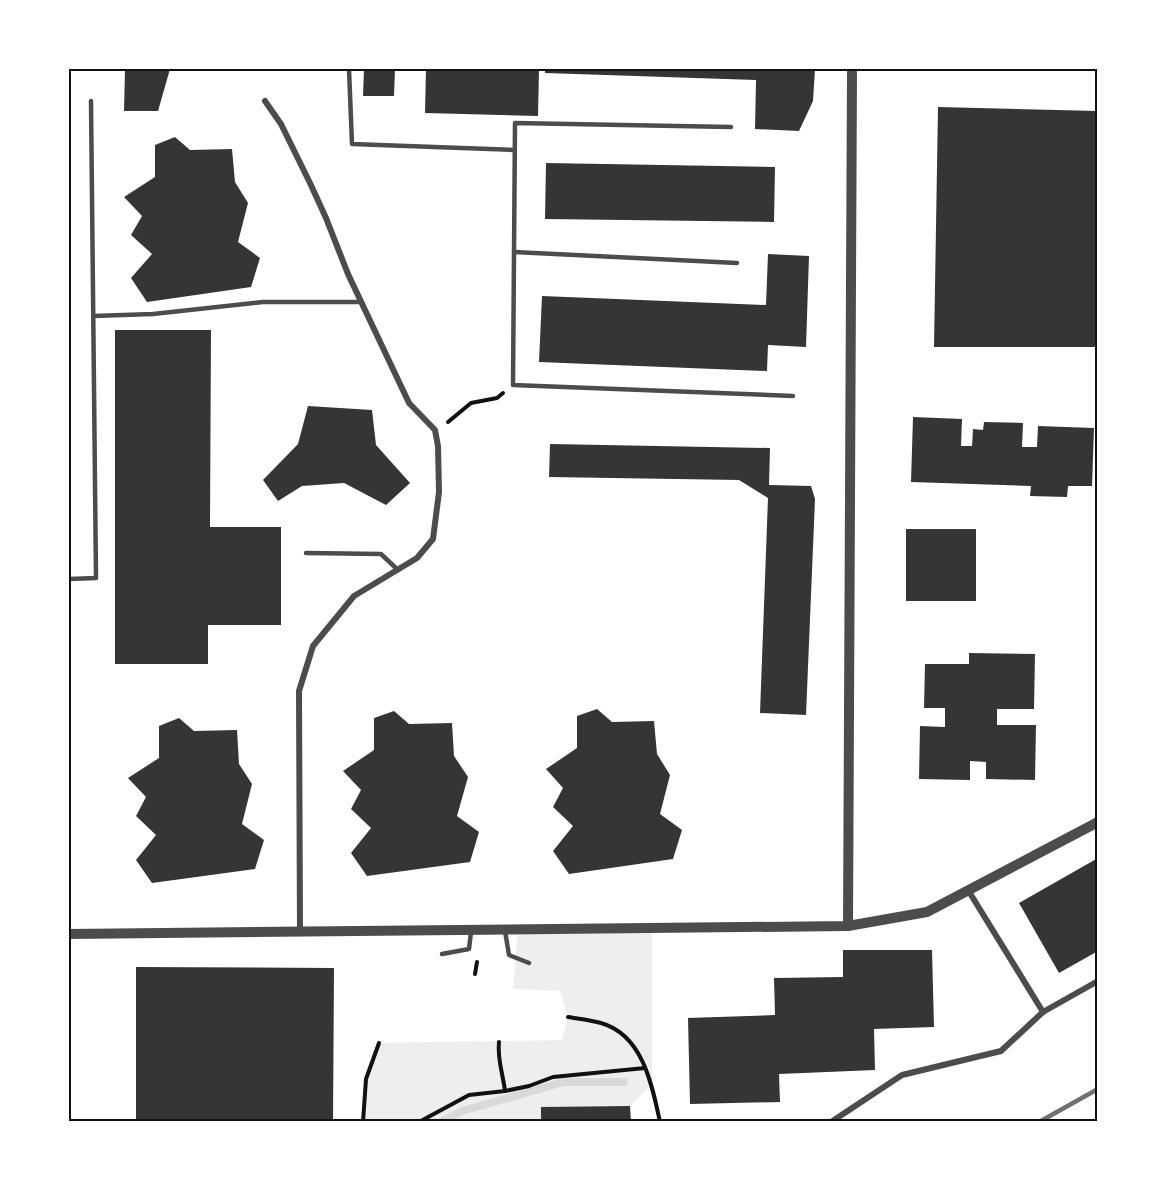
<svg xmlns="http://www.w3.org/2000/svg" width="1167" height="1191" viewBox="0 0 1167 1191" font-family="'Public Sans',sans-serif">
<rect width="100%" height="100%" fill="#fff"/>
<!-- green -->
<polygon fill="#eee" points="652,928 652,1084 630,1106 542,1107 541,1122 363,1122 366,1079 379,1043 562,1040 568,1017 560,991 513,989 518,930"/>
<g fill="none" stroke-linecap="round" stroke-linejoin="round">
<!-- stream -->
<polyline stroke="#d9d9d9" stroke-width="8" points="441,1122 462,1111 564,1082 624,1082"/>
</g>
<!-- building -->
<g fill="#353535">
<polygon points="125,69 170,69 158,111 124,111"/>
<polygon points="364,69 395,69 394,96 363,96"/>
<polygon points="426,69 539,69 538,116 425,113"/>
<polygon points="545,69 815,69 813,101 799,131 755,129 756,80 545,73"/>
<polygon points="938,107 1098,111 1098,347 934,347"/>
<polygon points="175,137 190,150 232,149 235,182 248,203 238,242 260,258 251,287 147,302 131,278 152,254 131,235 142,216 124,197 155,177 155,145"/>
<polygon points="546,163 775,167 774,222 545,219"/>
<polygon points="768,254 809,256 806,347 768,345 767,371 539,362 542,296 766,305"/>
<polygon points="115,330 211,330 210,527 281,527 281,625 208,625 208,664 115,664"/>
<polygon points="308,406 372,410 376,445 410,483 386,505 344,483 302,486 278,501 263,480 298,444"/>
<polygon points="913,417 962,419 961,446 972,446 973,429 983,430 984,422 1023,423 1022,447 1037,447 1038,426 1094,428 1092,486 1068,486 1067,497 1030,496 1031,486 911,482"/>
<polygon points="550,444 770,448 769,485 811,486 815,499 806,715 760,713 768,498 739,480 549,477"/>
<rect x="906" y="529" width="70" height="72"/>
<polygon points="969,653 1035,654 1034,709 997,709 997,725 1036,725 1035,780 986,779 986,762 970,761 970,780 919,779 920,726 945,727 945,708 924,708 925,664 969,664"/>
<polygon points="597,709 612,722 654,721 657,754 670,775 660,814 682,830 673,859 569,874 553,851 573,826 553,807 563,788 546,769 577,748 577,716"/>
<polygon points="394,711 409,724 452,723 454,756 468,777 457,816 479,832 470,862 367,876 351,853 371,828 351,809 361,790 343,771 374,750 374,718"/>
<polygon points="179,718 194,731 237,730 239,764 252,784 242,824 264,840 255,869 152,883 136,860 156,835 136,816 146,797 128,778 159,758 159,726"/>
<polygon points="1098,858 1098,951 1059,973 1019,903"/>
<polygon points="843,950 932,950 934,1027 874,1029 875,1070 779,1074 780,1102 690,1104 688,1018 775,1015 774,978 843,977"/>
<polygon points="136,967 334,968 333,1122 136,1122"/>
<polygon points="630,1106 631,1122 541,1122 541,1107"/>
</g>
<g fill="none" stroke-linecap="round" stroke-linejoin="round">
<!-- path -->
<g stroke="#111" stroke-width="4">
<polyline points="448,422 471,403 497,398 503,393"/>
<polyline points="475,974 477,962"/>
<path d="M568 1017C579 1019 590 1020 601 1023 643 1035 652 1085 660 1122"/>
<path d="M499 1042C497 1059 503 1074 505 1091"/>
<polyline points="363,1122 366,1079 379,1043"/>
<polyline points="419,1122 469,1095 505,1091 529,1086 553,1077 645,1068"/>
</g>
<!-- service -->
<g stroke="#4c4c4c" stroke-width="4.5">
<polyline points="349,69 352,144 514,150"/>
<polyline points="731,127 515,123 513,385 793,396"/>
<polyline points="514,252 737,263"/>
<polyline points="93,316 153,314 263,302 361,302"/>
<polyline points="306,553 381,554 398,570"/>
<polyline points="69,579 96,578 91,101"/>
<polyline points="505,931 509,955 529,963"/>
<polyline points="442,954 469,949 471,932"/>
</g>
<!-- minor -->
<g stroke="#4c4c4c" stroke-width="6">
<polyline points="265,101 281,124 310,183 326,218 348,274 409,403 435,430 438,446 439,492 433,539 417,558 354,596 313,646 299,691 300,932"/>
<polyline points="968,890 1043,1012"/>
<polyline points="831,1122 902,1075 1001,1051 1043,1012 1098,981"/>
</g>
<!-- tertiary -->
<g stroke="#4c4c4c" stroke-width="10">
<polyline points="848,926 852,69"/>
<polyline points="69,934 848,926 927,912 1098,822"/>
</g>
<!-- rail -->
<polyline stroke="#707070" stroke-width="4.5" points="1039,1122 1098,1089"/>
</g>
<!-- border -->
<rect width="1167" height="1191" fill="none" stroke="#ffffff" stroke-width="141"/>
<rect x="70" y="70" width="1026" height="1050" fill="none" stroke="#111" stroke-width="2"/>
</svg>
